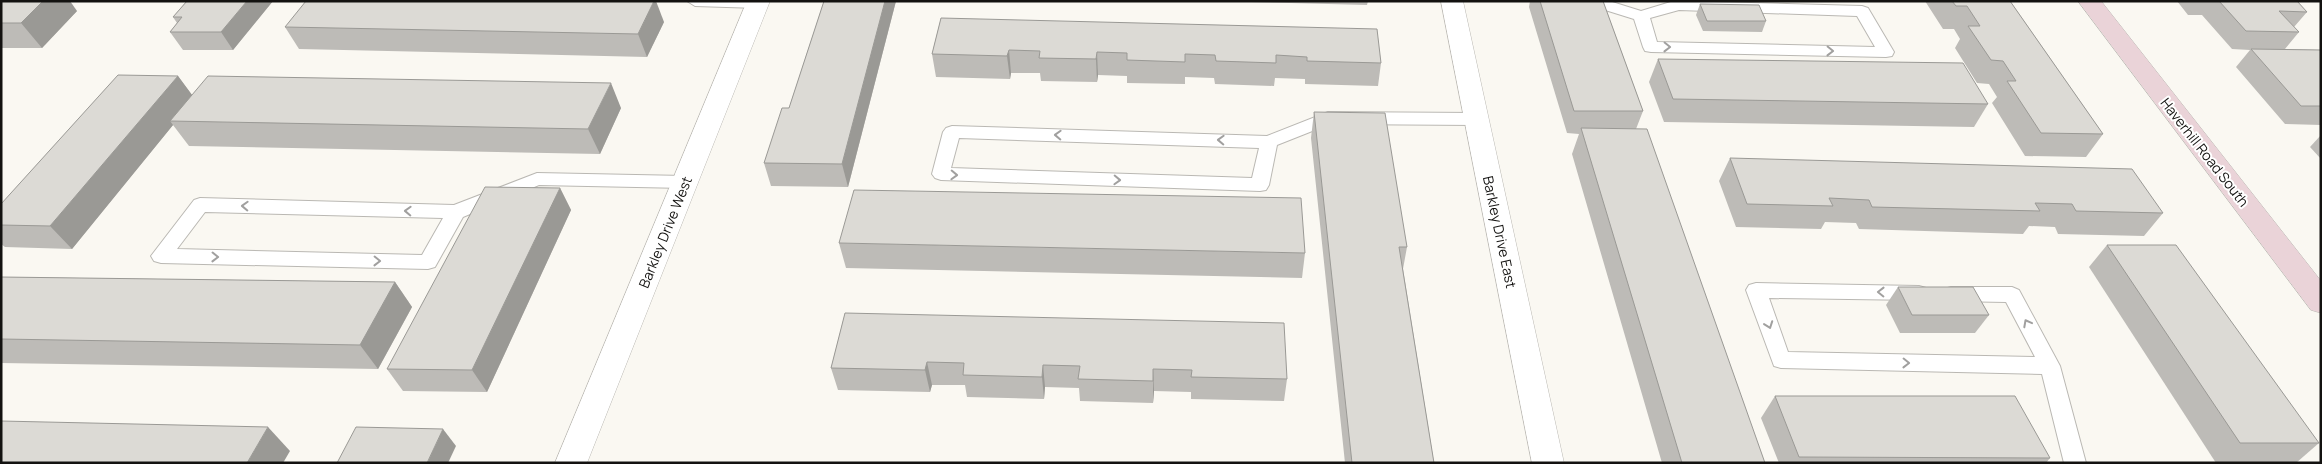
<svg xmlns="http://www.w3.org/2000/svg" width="2322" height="464" viewBox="0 0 2322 464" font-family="Manrope,sans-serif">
<rect width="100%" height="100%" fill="#faf8f2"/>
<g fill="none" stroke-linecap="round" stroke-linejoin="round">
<!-- lane casing -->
<g stroke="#bab8b3" stroke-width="2">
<g id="lane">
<polygon points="687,1 765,1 766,3 758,8 695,6"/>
<path d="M1584 1H1609L1641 11 1674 1 1862 6 1868 8 1894 52 1892 56 1886 57 1651 52 1645 51 1643 47 1634 19 1586 4ZM1679 10 1857 16 1875 47 1657 42 1650 18Z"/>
<path d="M1328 112 1476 113 1482 115 1485 119 1482 123 1476 125 1330 124 1277 145 1269 185 1266 190 1260 191 941 180 935 178 932 174 943 132 946 128 952 126 1267 136ZM959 138 1259 148 1252 178 951 168Z"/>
<path d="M537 173 685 176 691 178 694 182 691 186 685 188 539 185 463 217 435 267 428 269 161 263 154 261 151 256 194 200 200 198 454 205ZM205 212 443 218 422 255 177 249Z"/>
<polygon points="1756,283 1919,286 1926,288 1929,293 1926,298 1919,300 1769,298 1788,352 2035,357 2006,302 1951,301 1944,299 1941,294 1944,289 1951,287 2012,287 2019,290 2060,366 2086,463 2064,463 2042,374 1781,368 1774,366 1746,290 1749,285"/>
</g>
</g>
<!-- street casing -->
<g stroke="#bab8b3" stroke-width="1">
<g id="street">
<polygon points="747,1 770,1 587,463 555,463"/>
<polygon points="1441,1 1463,1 1564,463 1532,463"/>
</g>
</g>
<!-- secondary casing -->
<g stroke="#bab8b3" stroke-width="1">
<polygon id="secondary" points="2078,1 2101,1 2321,281 2321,313 2311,310"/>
</g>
<!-- lane -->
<use href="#lane" fill="#fff" fill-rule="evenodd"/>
<!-- street -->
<use href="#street" fill="#fff" fill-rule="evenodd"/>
<!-- secondary -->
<use href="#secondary" fill="#ead3d8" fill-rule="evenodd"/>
</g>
<!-- wall -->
<g fill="#bdbbb7">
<polygon points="1,1 77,11 42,48 1,48"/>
<polygon points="187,1 273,1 233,50 183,50 170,32 177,23 173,17"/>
<polygon points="824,1 896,1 848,187 771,186 764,163 789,108"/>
<polygon points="1209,1 1368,1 1367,5"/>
<polygon points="1530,1 1603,1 1643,111 1636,129 1765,463 1662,463 1572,154 1579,134 1567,133 1529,7"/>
<polygon points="1925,1 2010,1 2103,134 2086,157 2025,156 1992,103 1997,97 1989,84 1977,83 1955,48 1960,39 1954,29 1943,29"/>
<polygon points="2177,1 2297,1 2307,12 2294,27 2299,32 2285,49 2321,50 2321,125 2285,124 2236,67 2250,50 2232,49 2202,15 2188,15"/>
<polygon points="1700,4 1766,21 1762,32 1703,31 1696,15"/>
<polygon points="941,18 1381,63 1378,86 1305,84 1305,79 1275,78 1274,86 1215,84 1214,78 1185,77 1185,84 1127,83 1127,76 1098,75 1097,82 1041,81 1040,73 1011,73 1010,79 936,77 932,54"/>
<polygon points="664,22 647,57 299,49 285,27"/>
<polygon points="1658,59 1988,104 1974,127 1664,122 1649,82"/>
<polygon points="178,76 192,95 621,108 600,154 189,146 173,125 72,249 5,247 1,244 1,204"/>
<polygon points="1314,112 1407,247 1403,269 1434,463 1345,463 1311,138"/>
<polygon points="2321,135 2321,159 2310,147"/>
<polygon points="1730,158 2163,213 2144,236 2058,234 2055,227 2029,226 2023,234 1859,229 1856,223 1825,222 1821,229 1736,227 1719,181"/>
<polygon points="560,188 571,210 487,392 403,391 387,369"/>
<polygon points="839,243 1305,253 1302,278 846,268"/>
<polygon points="2107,245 2319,443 2296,463 2216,463 2089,267"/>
<polygon points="1,277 395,282 412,307 378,369 1,363"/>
<polygon points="1898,287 1989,315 1975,333 1900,333 1886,305"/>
<polygon points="845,313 1287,379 1284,401 1191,399 1191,392 1154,391 1153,403 1080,401 1079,388 1045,387 1044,399 967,397 965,385 932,385 930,392 838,390 831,368"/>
<polygon points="1775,396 2050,458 2046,463 1779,463 1761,418"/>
</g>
<!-- shaded-wall -->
<g fill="#9a9995">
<polygon points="43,1 70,1 77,11 42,48 21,23"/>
<polygon points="247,1 273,1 233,50 221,32"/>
<polygon points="654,1 656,1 664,22 647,57 638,34"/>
<polygon points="885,1 896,1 848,187 842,164"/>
<polygon points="1009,50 1011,73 1010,79 1007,56"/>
<polygon points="1097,52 1098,75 1097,82 1096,59"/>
<polygon points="178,76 195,99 170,121 173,125 72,249 50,226"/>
<polygon points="611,83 621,108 600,154 588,129"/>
<polygon points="560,188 571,210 487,392 472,370"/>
<polygon points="395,282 412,307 378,369 360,345"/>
<polygon points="927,362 932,385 930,392 925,370"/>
<polygon points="1043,365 1045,387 1044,399 1042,377"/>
<polygon points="1153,369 1154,391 1153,403"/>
<polygon points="268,427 290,451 283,463 247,463"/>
<polygon points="443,429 456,446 448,463 427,463"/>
</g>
<!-- building -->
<g fill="#dcdad5" stroke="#9a9995">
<polygon points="1,1 43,1 21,23 1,23"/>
<polygon points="187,1 247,1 221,32 170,32 182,17 173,17"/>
<polygon points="306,1 654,1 638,34 285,27"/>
<polygon points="824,1 885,1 842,164 764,163 782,108 789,108"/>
<polygon points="1540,1 1603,1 1643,111 1574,111"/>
<polygon points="1952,1 2010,1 2103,134 2041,133 2007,81 2016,81 2003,61 1991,60 1968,26 1980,26 1967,6 1956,6"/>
<polygon points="2219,1 2297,1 2307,12 2279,11 2299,32 2246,31"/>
<polygon points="1700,4 1759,5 1766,21 1707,21"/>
<polygon points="941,18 1377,29 1381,63 1307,61 1307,57 1276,55 1276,63 1216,61 1215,55 1185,54 1185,62 1127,60 1127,53 1097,52 1096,59 1039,58 1040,51 1009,50 1007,56 932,54"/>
<polygon points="2251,49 2321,50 2321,106 2301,106"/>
<polygon points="1658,59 1963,63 1988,104 1673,99"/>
<polygon points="118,75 178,76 50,226 1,225 1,204"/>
<polygon points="208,76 611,83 588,129 170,121"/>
<polygon points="1314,112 1385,113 1407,247 1399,247 1434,463 1352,463"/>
<polygon points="1581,128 1647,129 1765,463 1682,463"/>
<polygon points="1730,158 2132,169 2163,213 2076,211 2072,204 2035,203 2040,211 1872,207 1869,200 1829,198 1833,206 1747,204"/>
<polygon points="485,187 560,188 472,370 387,369"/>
<polygon points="854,190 1301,198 1305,253 839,243"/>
<polygon points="2107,245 2176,245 2319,443 2240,443"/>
<polygon points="1,277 395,282 360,345 1,339"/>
<polygon points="1898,287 1973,287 1989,315 1912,315"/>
<polygon points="845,313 1284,323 1287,379 1191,377 1192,370 1153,369 1153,381 1078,379 1080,366 1043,365 1042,377 963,375 964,363 927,362 925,370 831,368"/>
<polygon points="1775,396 2015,396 2050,458 1799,457"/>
<polygon points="1,421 268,427 247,463 1,463"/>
<polygon points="356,427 443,429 427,463 337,463"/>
</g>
<!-- one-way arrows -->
<defs><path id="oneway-chevron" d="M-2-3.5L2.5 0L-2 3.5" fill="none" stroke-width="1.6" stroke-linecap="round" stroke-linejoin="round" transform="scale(1.25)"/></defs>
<g stroke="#a1a09f">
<use href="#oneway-chevron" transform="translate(1667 47) rotate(1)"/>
<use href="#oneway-chevron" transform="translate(1830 51) rotate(1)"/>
<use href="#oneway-chevron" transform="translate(1058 135) rotate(-178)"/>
<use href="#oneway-chevron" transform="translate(1221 140) rotate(-178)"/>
<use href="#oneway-chevron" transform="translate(954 175) rotate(2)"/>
<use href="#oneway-chevron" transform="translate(1117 180) rotate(2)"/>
<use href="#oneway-chevron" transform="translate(245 206) rotate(-178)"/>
<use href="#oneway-chevron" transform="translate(408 211) rotate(-178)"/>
<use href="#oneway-chevron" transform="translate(215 257) rotate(1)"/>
<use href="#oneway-chevron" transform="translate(377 261) rotate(1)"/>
<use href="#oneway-chevron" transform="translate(1881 292) rotate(-179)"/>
<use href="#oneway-chevron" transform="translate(2027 323) rotate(-118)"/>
<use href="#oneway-chevron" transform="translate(1769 325) rotate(70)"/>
<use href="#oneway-chevron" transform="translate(1906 363) rotate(1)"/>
</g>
<g text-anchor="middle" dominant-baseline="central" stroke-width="4" stroke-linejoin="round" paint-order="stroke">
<!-- street labels -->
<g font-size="14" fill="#131210" stroke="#fff">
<text transform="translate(2205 152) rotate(52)">Haverhill Road South</text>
<text transform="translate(665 232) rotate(-68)">Barkley Drive West</text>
<text transform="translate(1500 232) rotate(78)">Barkley Drive East</text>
</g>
</g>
<!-- border -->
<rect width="2322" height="464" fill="none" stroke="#131210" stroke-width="5"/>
</svg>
